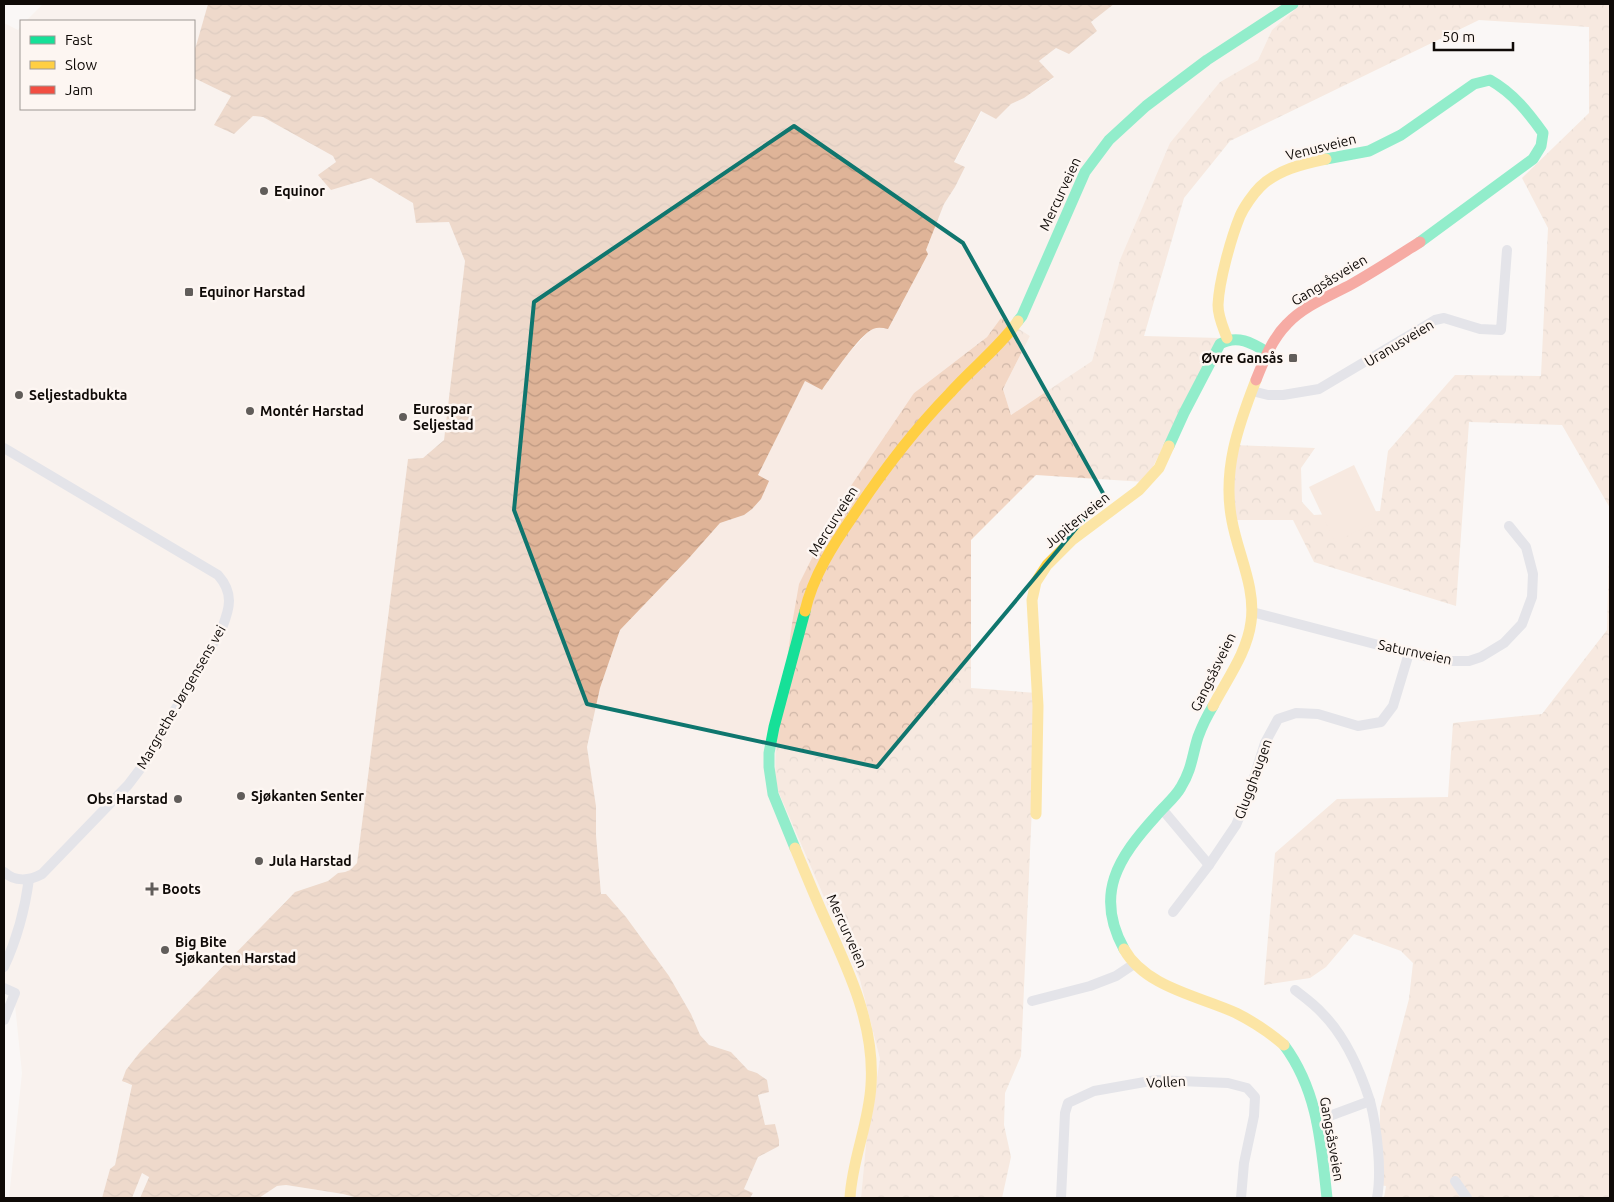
<svg xmlns="http://www.w3.org/2000/svg" width="1614" height="1202" viewBox="0 0 1614 1202" font-family="Ubuntu,sans-serif">
<defs>
<pattern id="forest-crowns" width="20" height="18" patternUnits="userSpaceOnUse" patternTransform="scale(1.25)"><rect width="20" height="18" fill="#f3d7c5"/><path d="M2 6a3 3 0 1 1 6 0M12 15a3 3 0 1 1 6 0" fill="none" stroke="#cfb7a8"/></pattern>
<pattern id="water-waves" width="16" height="10" patternUnits="userSpaceOnUse" patternTransform="scale(1.25)"><rect width="16" height="10" fill="#dfb498"/><path d="M0 5q4-4 8 0t8 0" fill="none" stroke="#be9982"/></pattern>
</defs>
<rect width="100%" height="100%" fill="#faf7f5"/>
<!-- built -->
<g fill="#f8ebe4">
<polygon points="43,4 208,4 196,47 194,50 194,21 26,21"/>
<polygon points="1114,4 1301,4 1272,30 1258,60 1220,82 1120,260 1092,361 1011,415 1003,389 1030,336 1001,319 987,337 914,393 775,784 860,980 880,1059 866,1144 861,1198 750,1198 753,1193 744,1189 758,1157 779,1140 775,1124 765,1125 758,1095 769,1092 757,1073 748,1070 731,1052 709,1045 700,1035 691,1014 669,976 626,917 606,894 601,894 596,835 596,806 587,747 600,688 620,630 689,558 720,523 744,515 758,475 805,381 822,390 844,358 859,342 870,330 878,327 926,250 944,204 955,187 965,167 954,163 982,111 996,119 1011,104 1024,98 1054,78 1039,61 1056,48 1069,54 1097,31 1091,22"/>
<polygon points="4,23 18,30 21,26 21,109 194,109 194,78 231,96 215,124 234,134 253,116 263,117 333,156 336,162 365,179 371,178 449,222 465,261 444,440 423,458 408,459 357,863 350,870 345,872 338,873 328,881 295,892 286,900 124,1083 132,1084 115,1165 110,1169 102,1198 9,1198 22,1073 14,995 4,985"/>
<polygon points="142,1173 149,1176 140,1198 132,1198"/>
<polygon points="286,1185 343,1194 358,1198 259,1198 277,1186"/>
</g>
<!-- forest -->
<g fill="url(#forest-crowns)">
<polygon points="1301,4 1610,4 1610,508 1562,425 1469,422 1456,606 1314,562 1293,520 1230,520 1233,445 1315,448 1301,468 1302,502 1314,515 1380,511 1388,451 1455,375 1541,376 1548,228 1522,178 1589,113 1589,27 1479,20 1230,141 1184,198 1144,336 1220,338 1145,482 1036,475 971,540 971,688 1037,693 1021,1056 1005,1093 1004,1125 1011,1157 1002,1198 861,1198 866,1144 880,1059 860,980 775,784 776,739 792,624 799,584 840,502 914,393 987,337 1001,318 1030,336 1003,389 1011,415 1092,361 1120,260 1170,143 1220,82 1258,60 1272,30"/>
<polygon points="1610,510 1610,1198 1384,1198 1386,1186 1379,1185 1380,1109 1409,999 1413,963 1401,951 1354,934 1326,967 1310,978 1264,985 1275,853 1337,799 1448,797 1453,723 1542,714 1607,630"/>
</g>
<!-- garden -->
<polygon fill="#f3d7c5" points="1354,465 1380,520 1335,542 1309,487"/>
<!-- water -->
<path fill="url(#water-waves)" d="M208 4H1114L1091 22 1097 31 1069 54 1056 48 1039 61 1054 77 1024 98 1011 104 996 119 981 111 954 162 965 167 955 187 944 204 926 250 928 254 888 329C883 328 878 327 873 329 859 335 832 376 822 390L805 381 758 475 769 481 761 499 752 509 744 515 720 523 689 558 620 630 600 688 587 747 596 806V835L601 894H606L626 917 669 976 691 1014 700 1035 709 1045 731 1052 748 1070 757 1073 767 1080 769 1092 758 1095 765 1125 775 1124 779 1140V1146L758 1157 744 1189 753 1193 750 1198H358L343 1194 286 1185 277 1186 259 1198H140L149 1177 142 1173 132 1198H102L110 1169 115 1165 132 1085 122 1081 126 1070 140 1052 295 892 328 881 338 873 345 872 350 870 357 863 408 459 423 458 444 440 465 261 449 222 416 223 413 203 371 178 331 190 318 175 336 162 333 156 263 117 253 116 234 134 214 125 231 96 194 78V50L196 46Z"/>
<g fill="none" stroke-linecap="round" stroke-linejoin="round">
<!-- street -->
<g stroke="#caccda" stroke-width="10">
<polyline points="1252,391 1268,395 1283,395 1319,389 1435,320 1444,318 1480,329 1501,330 1507,250"/>
<path d="M4 448 218 575C234 593 230 608 222 628L144 764 128 785 42 874C29 881 15 882 4 872"/>
<polyline points="1252,612 1409,653 1450,661 1469,661 1481,657 1504,643 1522,624 1532,597 1533,574 1526,547 1509,526"/>
<polyline points="1162,809 1209,865 1236,825 1247,799 1265,743 1278,719 1296,713 1318,714 1358,726 1381,722 1393,706 1409,653"/>
<polyline points="1173,912 1209,865"/>
<path d="M4 967C17 939 25 909 29 879"/>
<polyline points="4,988 15,993 4,1020"/>
<path d="M1295 990C1304 997 1314 1004 1322 1013 1345 1036 1360 1070 1370 1101L1316 1121"/>
<polyline points="1032,1001 1090,986 1116,976 1134,964"/>
<path d="M1370 1101C1377 1128 1382 1171 1377 1198"/>
<polyline points="1455,1181 1467,1198"/>
<polyline points="1061,1198 1065,1113 1068,1103 1094,1091 1156,1080 1228,1083 1247,1088 1255,1097 1254,1116 1244,1163 1241,1198"/>
</g>
<!-- fast -->
<g stroke="#16e098" stroke-width="11">
<path d="M1326 159 1369 151 1401 135 1474 84 1490 80C1513 93 1528 112 1543 133L1541 146 1533 159 1420 242"/>
<polyline points="1018,321 1022,316 1085,172 1109,140 1146,106 1207,60 1293,4"/>
<path d="M1169 446 1184 413 1220 344C1237 334 1252 343 1267 352"/>
<polyline points="795,848 773,794 769,767 769,753 774,727 805,611"/>
<path d="M1124 949C1094 894 1118 858 1156 816 1164 806 1175 798 1181 787 1192 769 1192 756 1198 737 1202 726 1207 716 1213 706"/>
<path d="M1284 1045C1318 1091 1321 1143 1327 1198"/>
</g>
<!-- slow -->
<g stroke="#ffcf43" stroke-width="11">
<path d="M1227 338C1223 327 1218 317 1218 305 1219 281 1231 238 1240 216 1244 207 1253 194 1260 187 1277 170 1302 164 1326 159"/>
<path d="M805 611C813 576 833 545 853 516 882 472 913 431 950 393 972 368 999 348 1018 321"/>
<path d="M1213 706C1227 679 1247 653 1251 622 1256 588 1238 554 1232 521 1222 471 1238 426 1256 380"/>
<polyline points="1036,814 1038,706 1032,600 1036,582 1047,565 1072,540 1139,490 1159,468 1169,446"/>
<path d="M795 848C805 872 815 897 826 921 850 973 875 1027 871 1085 869 1124 852 1159 850 1198"/>
<path d="M1124 949C1145 987 1199 996 1236 1013 1254 1022 1269 1032 1284 1045"/>
</g>
<!-- jam -->
<path stroke="#f24e42" stroke-width="11" d="M1256 380C1264 360 1272 339 1287 324 1305 305 1330 296 1352 284 1375 271 1398 256 1420 242"/>
</g>
<!-- marked area -->
<path d="M0 0H1614V1202H0ZM794 126 963 243 1104 495 877 767 587 704 514 510 534 302Z" fill="#faf7f5" fill-opacity=".55" fill-rule="evenodd"/>
<path fill="none" stroke="#0f766e" stroke-width="4" stroke-linejoin="round" d="M794 126 963 243 1104 495 877 767 587 704 514 510 534 302Z"/>
<!-- markers -->
<g fill="#615d5a" stroke="#fdf6f2" stroke-width="2">
<circle cx="264" cy="191" r="5"/>
<rect x="184" y="287" width="10" height="10" rx="2.5"/>
<rect x="1288" y="353" width="10" height="10" rx="2.5"/>
<circle cx="19" cy="395" r="5"/>
<circle cx="250" cy="411" r="5"/>
<circle cx="403" cy="417" r="5"/>
<circle cx="241" cy="796" r="5"/>
<circle cx="178" cy="799" r="5"/>
<circle cx="259" cy="861" r="5"/>
<path d="M149.5 881.5h5v5h5v5h-5v5h-5v-5h-5v-5h5z"/>
<circle cx="165" cy="950" r="5"/>
</g>
<g text-anchor="middle" dominant-baseline="central" stroke-width="5" stroke-linejoin="round" paint-order="stroke">
<!-- street labels -->
<g font-size="14" fill="#0f0a07" stroke="#fdf6f2">
<text transform="translate(1321 147) rotate(-14)">Venusveien</text>
<text transform="translate(1060 194) rotate(-65)">Mercurveien</text>
<text transform="translate(1329 280) rotate(-31)">Gangsåsveien</text>
<text transform="translate(1399 343) rotate(-31)">Uranusveien</text>
<text transform="translate(1077 520) rotate(-39)">Jupiterveien</text>
<text transform="translate(833 521) rotate(-58)">Mercurveien</text>
<text transform="translate(1415 652) rotate(12)">Saturnveien</text>
<text transform="translate(1213 672) rotate(-64)">Gangsåsveien</text>
<text transform="translate(181 697) rotate(-60)">Margrethe Jørgensens vei</text>
<text transform="translate(1253 779) rotate(-70)">Glugghaugen</text>
<text transform="translate(847 931) rotate(66)">Mercurveien</text>
<text transform="translate(1166 1082) rotate(-3)">Vollen</text>
<text transform="translate(1332 1139) rotate(80)">Gangsåsveien</text>
</g>
<!-- poi labels -->
<g font-size="14" font-weight="bold" fill="#0f0a07" stroke="#fdf6f2" text-anchor="start">
<text x="274" y="191">Equinor</text>
<text x="199" y="292">Equinor Harstad</text>
<text x="1283" y="358" text-anchor="end">Øvre Gansås</text>
<text x="29" y="395">Seljestadbukta</text>
<text x="413" y="409">Eurospar<tspan x="413" dy="16">Seljestad</tspan></text>
<text x="260" y="411">Montér Harstad</text>
<text x="251" y="796">Sjøkanten Senter</text>
<text x="168" y="799" text-anchor="end">Obs Harstad</text>
<text x="269" y="861">Jula Harstad</text>
<text x="162" y="889">Boots</text>
<text x="175" y="942">Big Bite<tspan x="175" dy="16">Sjøkanten Harstad</tspan></text>
</g>
</g>
<!-- border -->
<rect width="1614" height="1202" fill="none" stroke="#0f0a07" stroke-width="10"/>
<!-- legend -->
<rect x="20" y="20" width="175" height="90" fill="#fdf6f2" stroke="#9e9894"/>
<rect x="30" y="36" width="25" height="8" fill="#16e098" stroke="#9e9894"/>
<text x="65" y="45" font-size="15" fill="#0f0a07">Fast</text>
<rect x="30" y="61" width="25" height="8" fill="#ffcf43" stroke="#9e9894"/>
<text x="65" y="70" font-size="15" fill="#0f0a07">Slow</text>
<rect x="30" y="86" width="25" height="8" fill="#f24e42" stroke="#9e9894"/>
<text x="65" y="95" font-size="15" fill="#0f0a07">Jam</text>
<!-- scale -->
<path d="M1434 42v8h79v-8" fill="none" stroke="#0f0a07" stroke-width="2.5"/>
<text x="1442" y="42" font-size="15" fill="#0f0a07" stroke="#fdf6f2" stroke-width="4" paint-order="stroke">50 m</text>
</svg>
